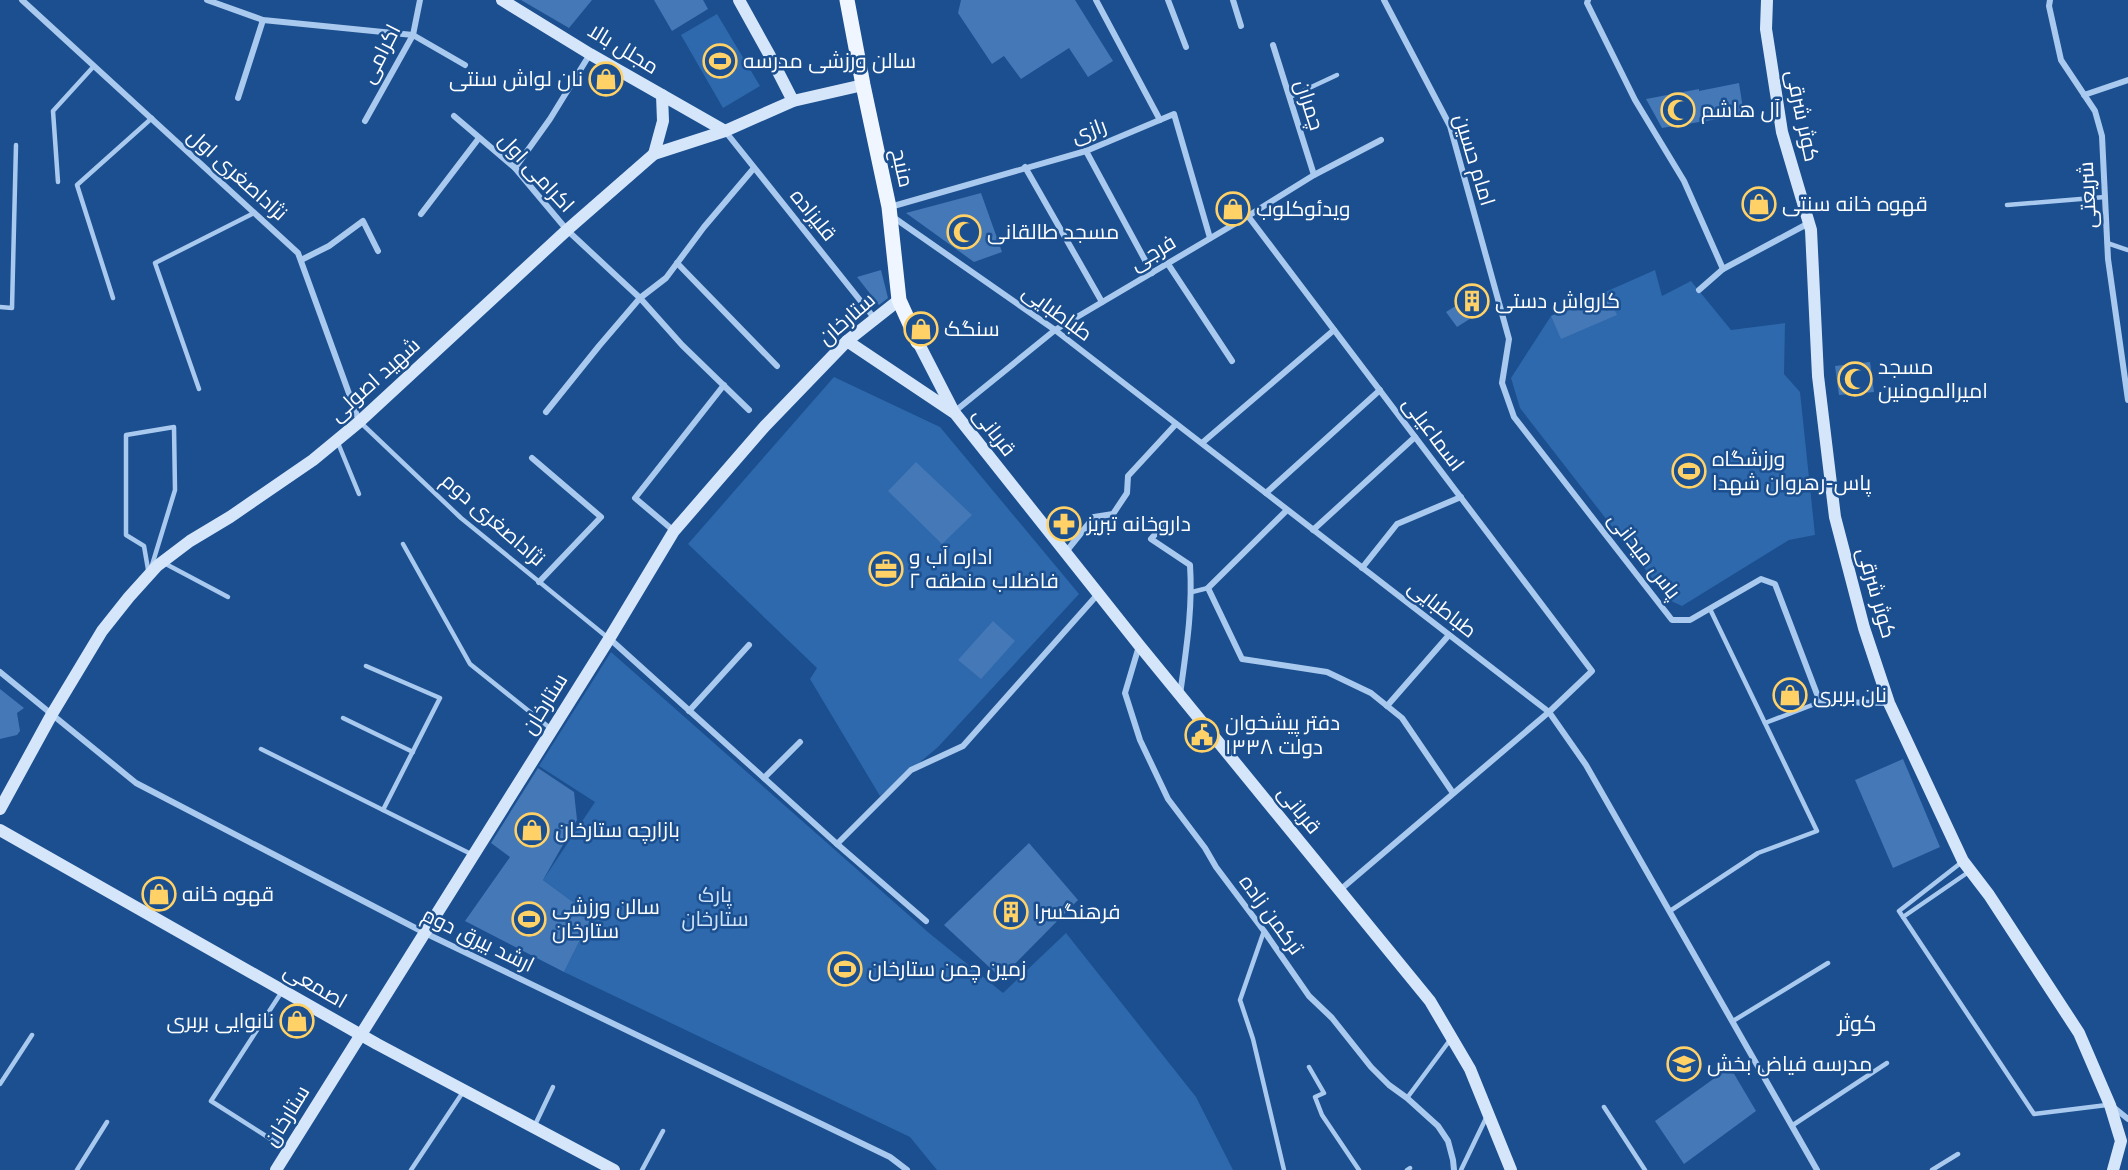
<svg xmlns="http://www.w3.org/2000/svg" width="2128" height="1170" viewBox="0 0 2128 1170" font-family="'Varela Round',Cairo,sans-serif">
<rect width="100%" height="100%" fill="#1b4f8f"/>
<!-- green -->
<g fill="#2e69ad">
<polygon points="717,14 760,86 723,108 681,35"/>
<polygon points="1655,270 1662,296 1691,281 1731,330 1785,323 1784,374 1800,392 1815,535 1789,540 1682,606 1669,600 1520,408 1511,378 1551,316"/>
<polygon points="834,377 940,427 1079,594 938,747 880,796 810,679 817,668 688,544"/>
<polygon points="611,652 929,933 1003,993 1066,933 1196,1097 1233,1170 937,1170 910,1137 564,972 592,916 543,880 595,802 539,766"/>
</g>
<!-- building -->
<g fill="#4478b7">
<polygon points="521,0 592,0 569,28"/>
<polygon points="654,0 703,0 708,9 672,31"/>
<polygon points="961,0 1075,0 1113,61 1088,77 1069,48 1021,79 1004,56 992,64 958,13"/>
<polygon points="1739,83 1744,115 1718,119 1662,128 1646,99 1699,89 1699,91"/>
<polygon points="981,193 1002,252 974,262 906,213"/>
<polygon points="881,270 888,298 879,305 857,277"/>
<polygon points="1479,291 1484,310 1457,327 1446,312"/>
<polygon points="1606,292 1617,315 1561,339 1551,316"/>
<polygon points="1870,362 1874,392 1839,395 1835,366"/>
<polygon points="916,462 972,515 942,544 888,491"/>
<polygon points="993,621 1015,641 981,679 958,660"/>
<polygon points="1792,680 1801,702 1788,708 1777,688"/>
<polygon points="0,689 24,708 17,713 20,731 17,735 0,739"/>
<polygon points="1903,759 1940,847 1893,868 1855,780"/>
<polygon points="538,768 574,792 577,820 543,880 592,916 564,972 465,921 510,857 491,843"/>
<polygon points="1029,843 1078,900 1001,978 944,925"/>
<polygon points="1730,1067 1756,1111 1684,1164 1655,1121"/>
</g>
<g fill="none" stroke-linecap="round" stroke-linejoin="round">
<!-- lane -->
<g stroke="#a9c9ee" stroke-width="4.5">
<polyline points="1290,97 1337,75"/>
<polyline points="58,182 53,111 94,66"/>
<polyline points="2007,205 2105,197"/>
<polyline points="2107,243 2128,250"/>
<polyline points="113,298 77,185 152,118"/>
<polyline points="0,307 12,308 16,145"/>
<polyline points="199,389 155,263 254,213"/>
<polyline points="360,422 461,518 607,637"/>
<polygon points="174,427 175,490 149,575 144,546 126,535 126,435"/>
<polyline points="338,443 359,494"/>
<polyline points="403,544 470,664 550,728"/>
<polyline points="164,563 228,597"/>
<polyline points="1192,592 1208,588"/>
<polyline points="366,666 440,698 383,810"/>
<polyline points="343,718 413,752"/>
<polyline points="1765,723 1820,702"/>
<polyline points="261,749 471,854"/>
<polyline points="1962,862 1899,911 2034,1114 2107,1105"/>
<polyline points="1670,911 1758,853 1817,831 1710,609"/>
<polyline points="1903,917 1970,871"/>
<polyline points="1264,931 1240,1000 1253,1039 1284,1170"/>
<polyline points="281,993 211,1101 288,1150"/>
<polyline points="1733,1021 1828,963"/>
<polyline points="1309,1067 1324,1093 1315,1097 1322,1115 1359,1170"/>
<polyline points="0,1084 32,1035"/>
<polyline points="1407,1098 1450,1040"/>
<polyline points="1604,1107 1645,1170"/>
<polyline points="1793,1125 1887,1063"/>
<polyline points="534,1127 553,1087"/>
<polyline points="77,1170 107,1122"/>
<polyline points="411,1170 463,1092"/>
<polyline points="642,1170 663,1131"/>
<polyline points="1407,1170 1410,1168"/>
<polyline points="1461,1170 1487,1116"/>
<polyline points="1932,1170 1958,1154"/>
</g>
<!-- street -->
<g stroke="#a9c9ee" stroke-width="6">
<polyline points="22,0 298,253 359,421"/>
<polyline points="207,0 263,20 413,35 465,65"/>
<polyline points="1096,0 1160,120"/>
<polyline points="1168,0 1186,47"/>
<polyline points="1233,0 1241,26"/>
<polyline points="1384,0 1450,126 1509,339 1502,383 1514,417 1672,620 1690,620 1761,579 1775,584 1820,702 1889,703"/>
<polyline points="1588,0 1587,3 1635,100 1684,181 1723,269 1809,223"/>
<polyline points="2050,0 2049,6 2061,60 2095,111 2102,136 2108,259 2128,400"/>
<polyline points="1273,45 1314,175"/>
<polyline points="2084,95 2128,80"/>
<polyline points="238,98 263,20"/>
<polyline points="454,116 515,168 567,230 640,298 682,345 749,410"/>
<polyline points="365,121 413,35 420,0"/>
<polyline points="725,131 875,319"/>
<polyline points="1086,151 1152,273"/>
<polyline points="1025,167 1102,302"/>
<polyline points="515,168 550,119 590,54"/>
<polyline points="890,207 1086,151 1174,114 1210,238"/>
<polyline points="421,214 479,138"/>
<polyline points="1248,216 1592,671 1549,712 1340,890"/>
<polyline points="893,217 1055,330 1549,712 1586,765 1817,1170"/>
<polyline points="301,260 329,246 363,221 378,251"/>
<polyline points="677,263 777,366"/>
<polyline points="1168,264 1232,361"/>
<polyline points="1699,290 1723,269"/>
<polyline points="546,412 599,346 640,298 666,278 704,227 754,168"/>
<polyline points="954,412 1055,330 1248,216 1314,175 1381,140"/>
<polyline points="1202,443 1334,330"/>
<polyline points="532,458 601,517 539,582"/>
<polyline points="1266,493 1380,390"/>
<polyline points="1287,510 1208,588 1242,659 1327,672 1371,693 1402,718 1453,793"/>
<path d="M1164 524 1151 539 1190 565C1193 609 1186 651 1180 695"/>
<polyline points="1313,530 1415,437"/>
<polyline points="674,531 635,498 724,385"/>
<polyline points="1065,553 1094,517 1113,514 1127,493 1128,476 1176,424"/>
<polyline points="1362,568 1397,524 1461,497"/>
<polyline points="610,639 837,844 926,921"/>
<polyline points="1139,646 1125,693 1140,740 1168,799 1205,848 1216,867 1264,931 1309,996 1332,1018 1371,1067 1389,1085 1407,1098 1438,1126 1448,1141 1453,1160 1454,1170"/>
<polyline points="0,672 136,783 425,933 890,1157 907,1170"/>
<polyline points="1387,706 1449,635"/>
<polyline points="689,711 749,645"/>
<polyline points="764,778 800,742"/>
<polyline points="837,844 911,770 963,746 1098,594"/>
<polyline points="2112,1106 2128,1119"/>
</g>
<!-- secondary -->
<g stroke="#d6e6fa" stroke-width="12">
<polyline points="502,0 590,54 725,131"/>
<polyline points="739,0 770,56 793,101"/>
<polyline points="1767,0 1766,29 1782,132 1811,230 1818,376 1835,517 1864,628 1889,703 1963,861 1989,895 2079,1033 2110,1105 2121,1141 2113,1170"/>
<polyline points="654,154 663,121 662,95"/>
<polyline points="847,341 953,412"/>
<polyline points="918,342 954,412 1139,645 1430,1001 1470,1069 1511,1170"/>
<polyline points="0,809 52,714 102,631 129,597 157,566 190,541 230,517 313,460 359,422 567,230 654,154 725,131 793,101 863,85"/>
<polyline points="0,830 377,1044 614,1170"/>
<polyline points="276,1170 609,639 674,531 765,426 847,341 899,300"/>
</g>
<!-- primary -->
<polyline stroke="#f0f6ff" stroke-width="15" points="847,0 863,85 889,207 899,300 918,342"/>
</g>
<!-- icons -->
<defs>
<g id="stadium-ring" transform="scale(1.725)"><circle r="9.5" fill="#1b4f8f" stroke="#ffd166" stroke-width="1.5"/><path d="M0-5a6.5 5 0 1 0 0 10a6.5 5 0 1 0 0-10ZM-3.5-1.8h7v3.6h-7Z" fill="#ffd166"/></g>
<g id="shop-ring" transform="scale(1.725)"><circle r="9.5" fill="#1b4f8f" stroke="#ffd166" stroke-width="1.5"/><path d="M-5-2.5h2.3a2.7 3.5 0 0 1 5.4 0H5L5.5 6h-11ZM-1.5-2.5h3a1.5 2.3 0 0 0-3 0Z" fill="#ffd166"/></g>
<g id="mosque-ring" transform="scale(1.725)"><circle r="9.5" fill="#1b4f8f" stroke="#ffd166" stroke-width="1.5"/><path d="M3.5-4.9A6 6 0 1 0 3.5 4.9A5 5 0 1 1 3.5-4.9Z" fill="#ffd166"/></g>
<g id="building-ring" transform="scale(1.725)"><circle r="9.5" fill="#1b4f8f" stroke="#ffd166" stroke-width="1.5"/><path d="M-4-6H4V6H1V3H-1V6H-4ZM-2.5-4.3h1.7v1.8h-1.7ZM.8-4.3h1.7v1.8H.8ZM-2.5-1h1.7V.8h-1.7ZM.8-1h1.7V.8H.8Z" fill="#ffd166"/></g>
<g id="pharmacy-ring" transform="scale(1.725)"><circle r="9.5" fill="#1b4f8f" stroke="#ffd166" stroke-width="1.5"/><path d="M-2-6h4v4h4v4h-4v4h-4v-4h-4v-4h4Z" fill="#ffd166"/></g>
<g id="office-ring" transform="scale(1.725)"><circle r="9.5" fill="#1b4f8f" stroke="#ffd166" stroke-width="1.5"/><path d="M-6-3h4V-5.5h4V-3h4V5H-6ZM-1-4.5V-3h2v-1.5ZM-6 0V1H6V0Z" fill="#ffd166"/></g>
<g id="civic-ring" transform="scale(1.725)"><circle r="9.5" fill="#1b4f8f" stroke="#ffd166" stroke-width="1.5"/><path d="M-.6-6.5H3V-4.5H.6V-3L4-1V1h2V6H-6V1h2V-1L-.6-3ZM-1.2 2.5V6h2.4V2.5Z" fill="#ffd166"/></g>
<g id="school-ring" transform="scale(1.725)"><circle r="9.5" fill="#1b4f8f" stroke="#ffd166" stroke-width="1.5"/><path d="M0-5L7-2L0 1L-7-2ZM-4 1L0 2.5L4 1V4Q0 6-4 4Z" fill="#ffd166"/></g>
</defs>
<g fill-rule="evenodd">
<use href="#stadium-ring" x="720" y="61"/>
<use href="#shop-ring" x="606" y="79"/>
<use href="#mosque-ring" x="1678" y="110"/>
<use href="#shop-ring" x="1759" y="204"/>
<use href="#shop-ring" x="1233" y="209"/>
<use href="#mosque-ring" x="964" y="232"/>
<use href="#building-ring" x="1472" y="301"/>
<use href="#shop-ring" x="921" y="329"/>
<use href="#mosque-ring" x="1855" y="379"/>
<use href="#stadium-ring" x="1689" y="471"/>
<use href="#pharmacy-ring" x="1064" y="524"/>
<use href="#office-ring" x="886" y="569"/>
<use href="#shop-ring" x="1790" y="695"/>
<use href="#civic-ring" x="1202" y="735"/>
<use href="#shop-ring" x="532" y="830"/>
<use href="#shop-ring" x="159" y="894"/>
<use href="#building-ring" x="1011" y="912"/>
<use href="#stadium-ring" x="529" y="919"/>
<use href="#stadium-ring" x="845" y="969"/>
<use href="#shop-ring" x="297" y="1021"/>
<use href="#school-ring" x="1684" y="1064"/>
</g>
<g text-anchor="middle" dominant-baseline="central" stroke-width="5" stroke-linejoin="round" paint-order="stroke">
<!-- street labels -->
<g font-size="21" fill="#fff" stroke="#1b4f8f">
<text transform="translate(623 49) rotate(31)">مجلل بالا</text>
<text transform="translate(381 54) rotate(-63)">اکرامی</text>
<text transform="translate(1309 105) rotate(72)">چمران</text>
<text transform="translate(1802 116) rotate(78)">کوثر شرقی</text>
<text transform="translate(1089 131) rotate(-20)">رازی</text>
<text transform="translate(1474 160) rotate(73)">امام حسین</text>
<text transform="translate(902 168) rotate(78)">منبح</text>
<text transform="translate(536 173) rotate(47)">اکرامی اول</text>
<text transform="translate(237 175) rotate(42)">نژاداصغری اول</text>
<text transform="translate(2088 195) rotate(-93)">شریعتی</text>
<text transform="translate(813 215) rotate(51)">قلیزاده</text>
<text transform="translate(1153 253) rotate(-31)">فرجی</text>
<text transform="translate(1057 313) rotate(36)">طباطبایی</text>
<text transform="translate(847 319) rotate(-41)">ستارخان</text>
<text transform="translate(375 380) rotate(-42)">شهید اصولی</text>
<text transform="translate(994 432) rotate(52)">قربانی</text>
<text transform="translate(1433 434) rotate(53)">اسماعیلی</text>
<text transform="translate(493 520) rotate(41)">نژاداصغری دوم</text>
<text transform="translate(1644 556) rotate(52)">پاس میدانی</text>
<text transform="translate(1876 593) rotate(74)">کوثر شرقی</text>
<text transform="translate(1442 609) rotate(38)">طباطبایی</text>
<text transform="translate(545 704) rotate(-58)">ستارخان</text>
<text transform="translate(1299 810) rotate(51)">قربانی</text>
<text transform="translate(1271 915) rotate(54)">ترکمن زاده</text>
<text transform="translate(478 940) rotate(26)">ارشد بیرق دوم</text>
<text transform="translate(315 986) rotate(30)">اصمعی</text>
<text transform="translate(287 1116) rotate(-58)">ستارخان</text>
</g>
<!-- poi labels -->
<g font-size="21" fill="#fff" stroke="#1b4f8f" text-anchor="start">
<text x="743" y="61">سالن ورزشی مدرسه</text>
<text x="583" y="79" text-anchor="end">نان لواش سنتی</text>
<text x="1701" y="110">آل هاشم</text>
<text x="1782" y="204">قهوه خانه سنتی</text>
<text x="1256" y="209">ویدئوکلوب</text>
<text x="987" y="232">مسجد طالقانی</text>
<text x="1495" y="301">کارواش دستی</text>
<text x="944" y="329">سنگک</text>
<text x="1878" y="367">مسجد<tspan x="1878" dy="24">امیرالمومنین</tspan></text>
<text x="1712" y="459">ورزشگاه<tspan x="1712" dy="24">پاس-رهروان شهدا</tspan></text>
<text x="1087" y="524">داروخانه تبریز</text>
<text x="909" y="557">اداره آب و<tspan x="909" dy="24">فاضلاب منطقه ۲</tspan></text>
<text x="1813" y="695">نان بربری</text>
<text x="1225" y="723">دفتر پیشخوان<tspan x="1225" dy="24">دولت ۱۳۳۸</tspan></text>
<text x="555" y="830">بازارچه ستارخان</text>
<text x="182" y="894">قهوه خانه</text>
<text x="552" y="907">سالن ورزشی<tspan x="552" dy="24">ستارخان</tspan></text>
<text x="1034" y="912">فرهنگسرا</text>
<text x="868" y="969">زمین چمن ستارخان</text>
<text x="274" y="1021" text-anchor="end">نانوایی بربری</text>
<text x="1707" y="1064">مدرسه فیاض بخش</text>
</g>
<!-- park labels -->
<g font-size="21" fill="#cfe3fa" stroke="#1b4f8f">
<text x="715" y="895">پارک<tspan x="715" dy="24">ستارخان</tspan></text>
</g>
<!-- neighbourhood labels -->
<g font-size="22" fill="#fff" stroke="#1b4f8f">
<text x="1857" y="1024">کوثر</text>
</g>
</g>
</svg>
